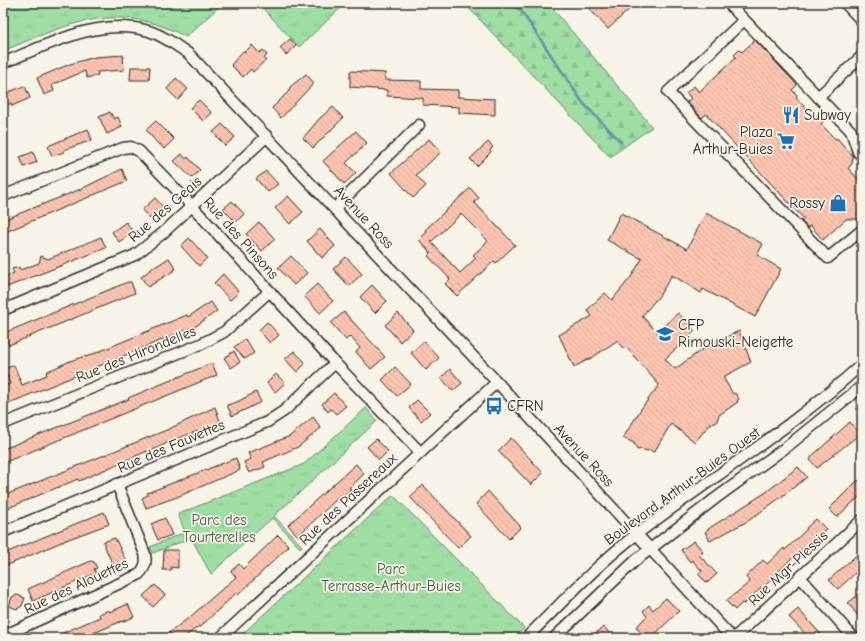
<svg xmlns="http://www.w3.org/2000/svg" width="865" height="641" viewBox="0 0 865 641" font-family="'Comic Neue',sans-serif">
<defs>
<pattern id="grass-tufts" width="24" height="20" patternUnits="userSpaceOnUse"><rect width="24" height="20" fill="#9fdda5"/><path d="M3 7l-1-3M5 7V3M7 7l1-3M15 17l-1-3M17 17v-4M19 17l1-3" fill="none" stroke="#89be8e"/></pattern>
<pattern id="forest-firs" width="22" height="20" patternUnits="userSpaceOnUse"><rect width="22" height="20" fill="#9fdda5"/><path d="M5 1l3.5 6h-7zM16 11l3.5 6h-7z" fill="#89be8e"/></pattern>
<pattern id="building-back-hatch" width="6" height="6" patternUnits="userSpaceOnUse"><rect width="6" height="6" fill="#fdc5b2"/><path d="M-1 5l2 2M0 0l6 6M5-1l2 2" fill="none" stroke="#d9a999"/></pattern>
</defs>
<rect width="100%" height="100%" fill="#f7f3e8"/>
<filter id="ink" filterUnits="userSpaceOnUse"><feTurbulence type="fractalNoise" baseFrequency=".025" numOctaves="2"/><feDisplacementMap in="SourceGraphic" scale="8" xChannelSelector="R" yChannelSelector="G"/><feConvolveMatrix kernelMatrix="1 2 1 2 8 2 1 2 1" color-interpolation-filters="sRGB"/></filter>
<g filter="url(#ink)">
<!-- grass -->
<g fill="url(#grass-tufts)" stroke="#658468">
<path d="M3 3H223L186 37C116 0 70 23 3 51Z"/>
<polygon points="258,3 346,3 299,47"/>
<polygon points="366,408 377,421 274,516 302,546 300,548 272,518 211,574 191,538 153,553 150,547 185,532 178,514 304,464"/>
<polygon points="393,495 524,628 514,638 238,638"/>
</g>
<!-- forest -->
<polygon fill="url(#forest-firs)" stroke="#658468" points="464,3 548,3 652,127 610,157"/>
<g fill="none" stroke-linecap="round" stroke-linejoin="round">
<!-- stream -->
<polyline stroke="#6a95a4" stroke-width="3" points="505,3 520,9 583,103 621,142"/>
</g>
<!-- building -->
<g fill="url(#building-back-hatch)" stroke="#2b2b2b" fill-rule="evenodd">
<polygon points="584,3 636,3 608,29"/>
<polygon points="290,39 296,46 286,55 280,48"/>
<polygon points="755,40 797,85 792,90 797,95 796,97 810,113 812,111 823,122 821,124 835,139 837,138 853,156 852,164 848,168 862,183 862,219 846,219 823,240 810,225 808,228 801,221 804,219 706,114 702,118 687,102 691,98 686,93 694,86 699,92 736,57 734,55 739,50 742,52"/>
<polygon points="252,45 259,53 263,50 267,55 264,58 266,60 253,72 251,69 243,77 231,65 243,51 245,52"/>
<polygon points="123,55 124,70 97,72 98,75 87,78 85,71 52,85 54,91 44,95 37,78 70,64 95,57"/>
<polygon points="131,67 150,67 149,80 130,80"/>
<polygon points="350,71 385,73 385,80 421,81 421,89 458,90 458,97 495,99 495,115 459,113 459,107 423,105 423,98 387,96 387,90 350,87"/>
<polygon points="306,74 314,83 281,118 272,108 289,91 290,87"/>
<polygon points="176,78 188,89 178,100 167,89"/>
<polygon points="25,86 30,98 12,106 11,103 3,107 3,94"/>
<polygon points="199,100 212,113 203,121 190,108"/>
<polygon points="333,107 343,118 313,148 303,138 320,118"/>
<polygon points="110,112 114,119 118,117 122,127 107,134 99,117"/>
<polygon points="156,121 174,139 164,149 160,144 159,145 146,130"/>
<polygon points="222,124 235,137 225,146 213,132"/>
<polygon points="88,129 92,140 64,150 64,152 52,156 48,146"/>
<polygon points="356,131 367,143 346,163 356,173 344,184 323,161"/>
<polygon points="429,139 441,152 416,175 426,186 413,198 391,173"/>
<polygon points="488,142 493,147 490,150 491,152 477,166 470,159"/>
<polygon points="33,152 37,162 24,167 20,157"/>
<polygon points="182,154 186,159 188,157 200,170 192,178 174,161"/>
<polygon points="122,169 127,181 3,233 3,220 81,189"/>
<polygon points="266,171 278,184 268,192 256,179"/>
<path d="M470 188 479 198 474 202 515 245 496 263 494 261 457 296 445 284 450 279 428 256 431 253 419 240 427 232 425 230ZM461 214 488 241 473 255 476 258 460 273 431 242Z"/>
<polygon points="288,196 303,212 290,224 275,208"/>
<polygon points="155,198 163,207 150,219 142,210"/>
<polygon points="232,201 244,214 236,222 223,209"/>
<polygon points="621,213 687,249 706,213 763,244 757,255 781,269 755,317 703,289 701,293 672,275 659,296 642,316 657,332 678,313 695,331 665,359 675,369 707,346 739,331 751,362 723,377 733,394 735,393 739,399 737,401 738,402 719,415 716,423 710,424 695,442 671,424 654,452 649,450 647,451 641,449 637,450 634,443 623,438 641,409 659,385 626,347 623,349 618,340 593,357 574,367 559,335 592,316 587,310 605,293 612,300 631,277 642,259 607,240"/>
<polygon points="126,222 133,232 119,242 112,232"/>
<polygon points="259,222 275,239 262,251 246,234"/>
<polygon points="320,229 335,246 322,258 307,241"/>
<polygon points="101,237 106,248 7,287 4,277 14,273 12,269 19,267 20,270 39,263 41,256 48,259"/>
<polygon points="189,238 207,258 199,266 181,246"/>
<polygon points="291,256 307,273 294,285 278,268"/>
<polygon points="346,257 362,274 349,286 333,269"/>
<polygon points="169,258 176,269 148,287 141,277 155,266 155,267"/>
<polygon points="223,274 239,292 230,300 214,283"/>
<polygon points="128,282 131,282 135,293 9,345 4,333"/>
<polygon points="317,284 333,301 320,313 304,296"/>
<polygon points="372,285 387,301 375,313 360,297"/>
<polygon points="211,302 217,311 196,326 7,404 3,394 3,387 10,384 5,369 14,365 22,385 47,375 46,372 70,361 85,356 86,357 165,324 187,315 188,317"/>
<polygon points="344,312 385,357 371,369 356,352 360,348 350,336 346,340 331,323"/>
<polygon points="398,313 413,330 400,342 385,325"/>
<polygon points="267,322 279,335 270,343 259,330"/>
<polygon points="245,339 254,353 245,359 234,347"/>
<polygon points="424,341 439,358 426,370 411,353"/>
<polygon points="234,351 240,362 231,368 224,358"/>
<polygon points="294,351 306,363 297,372 285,359"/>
<polygon points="212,363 217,375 3,463 3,449 129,399 128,398"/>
<polygon points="395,367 411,384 397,396 382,380"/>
<polygon points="450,369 462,383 453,391 441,378"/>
<polygon points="276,374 285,383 275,392 267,383"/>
<polygon points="256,392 261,402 232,416 227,405 237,402"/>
<polygon points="334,393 346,406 336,414 331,409 328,412 322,404"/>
<polygon points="417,400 430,413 421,421 409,408"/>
<polygon points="215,407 220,421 215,425 173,440 147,453 147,451 79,481 78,479 8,508 3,496 169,429"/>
<polygon points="313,417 321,428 298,447 263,462 265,467 249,473 244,462 251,459 248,453 290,436"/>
<polygon points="850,422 860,434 817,468 810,460 812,456"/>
<polygon points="511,438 543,473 531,485 498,451"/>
<polygon points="376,439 388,451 379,460 367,447"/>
<polygon points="236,458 240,470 177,497 146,508 142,498 148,495 147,493"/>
<polygon points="356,464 364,474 349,488 351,489 343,496 341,495 298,536 288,525"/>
<polygon points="798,467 807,477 788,492 748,521 710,541 705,532 711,527 765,493"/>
<polygon points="858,480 862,485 862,494 837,517 829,509"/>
<polygon points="423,485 471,536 458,548 410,497"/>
<polygon points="488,491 521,527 509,539 476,504"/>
<polygon points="104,512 109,524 66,540 3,567 3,554"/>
<polygon points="165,518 172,535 158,540 151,524"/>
<polygon points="816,519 826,529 788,562 763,588 762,587 744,604 742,603 735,610 726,601 750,582 746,577 763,560 767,564 784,548 785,550 807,529 806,528"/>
<polygon points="278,535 289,546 238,595 236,593 200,627 199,626 183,638 162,638 190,617 236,577 231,571 239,564 243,569"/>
<polygon points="115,538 127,563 114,568 103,542"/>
<polygon points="694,541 703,551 699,555 717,574 707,583 698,574 702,571 692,560 690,562 681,550"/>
<polygon points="164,550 178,550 178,568 171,567 171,570 163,570"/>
<polygon points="862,550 862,567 838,589 829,580"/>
<polygon points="91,561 94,562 97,568 94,569 96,573 33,601 28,589"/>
<polygon points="155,585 165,595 153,607 143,596"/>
<polygon points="17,595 25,598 22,606 17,609 9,606 12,597"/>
<polygon points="858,595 862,600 862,621 848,603"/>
<polygon points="666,598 679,611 651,638 646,638 636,627 647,616 643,611 649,605 653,610"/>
<polygon points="128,604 134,617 122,622 122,621 82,638 51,638 100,617 99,614 109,610 110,612"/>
<polygon points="798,609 818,631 824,638 809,638 789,617"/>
<polygon points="604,627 614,638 597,638 594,634"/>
</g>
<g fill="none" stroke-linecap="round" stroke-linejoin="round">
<!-- minor casing -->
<g stroke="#2b2b2b" stroke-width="13">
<g id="minor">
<polyline points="728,3 851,131 858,152 862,156"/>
<polyline points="845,3 862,21"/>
<polyline points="744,20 668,92 828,258 862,230"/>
<path d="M3 63C47 45 100 16 149 31 164 36 176 45 189 54L497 382 732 638"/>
<polyline points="818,97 862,56"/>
<polyline points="3,196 123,148 131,147 139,151 192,206 335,363 420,452"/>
<polyline points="335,208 419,125"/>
<polyline points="3,310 135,255 163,233 267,136"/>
<polyline points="3,424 201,344 224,332 270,291"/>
<polyline points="3,532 267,422 284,411 335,363"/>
<polyline points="800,577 854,638"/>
<path d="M3 636 138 575C145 569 147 563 145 554L117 484"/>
<polyline points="220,638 497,382"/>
<path d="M526 638C562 603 597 564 637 534 712 477 792 428 862 364"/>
<polyline points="554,638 636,560 716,498 789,445 862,386"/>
<polyline points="734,638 862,520"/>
</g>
</g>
<!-- minor -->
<use href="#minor" stroke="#f7f3e8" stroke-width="10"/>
</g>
</g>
<!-- icons -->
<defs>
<g id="restaurant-bare" transform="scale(1.38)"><path d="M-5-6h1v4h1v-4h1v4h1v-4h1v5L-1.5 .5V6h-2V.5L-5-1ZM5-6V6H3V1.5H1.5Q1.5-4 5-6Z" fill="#1f6fb2" stroke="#f7f3e8" stroke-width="2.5" paint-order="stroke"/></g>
<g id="supermarket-bare" transform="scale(1.38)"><path d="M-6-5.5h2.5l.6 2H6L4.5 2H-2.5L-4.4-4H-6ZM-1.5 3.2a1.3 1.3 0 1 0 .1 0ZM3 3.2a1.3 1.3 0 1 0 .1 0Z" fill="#1f6fb2" stroke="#f7f3e8" stroke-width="2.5" paint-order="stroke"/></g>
<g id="shop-bare" transform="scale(1.38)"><path d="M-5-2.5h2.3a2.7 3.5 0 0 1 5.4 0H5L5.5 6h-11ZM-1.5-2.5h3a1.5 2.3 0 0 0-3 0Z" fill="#1f6fb2" stroke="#f7f3e8" stroke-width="2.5" paint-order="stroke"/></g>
<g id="school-bare" transform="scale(1.38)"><path d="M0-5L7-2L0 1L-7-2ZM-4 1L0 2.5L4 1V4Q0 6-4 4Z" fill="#1f6fb2" stroke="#f7f3e8" stroke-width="2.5" paint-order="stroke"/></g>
<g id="bus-bare" transform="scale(1.38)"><path d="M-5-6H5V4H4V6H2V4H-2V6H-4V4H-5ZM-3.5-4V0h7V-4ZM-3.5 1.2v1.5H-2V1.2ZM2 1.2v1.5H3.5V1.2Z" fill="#1f6fb2" stroke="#f7f3e8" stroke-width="2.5" paint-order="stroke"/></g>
</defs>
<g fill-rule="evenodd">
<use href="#restaurant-bare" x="791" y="115"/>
<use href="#supermarket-bare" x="786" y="141"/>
<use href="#shop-bare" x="838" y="203"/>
<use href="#school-bare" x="665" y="334"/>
<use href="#bus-bare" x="494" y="406"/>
</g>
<g text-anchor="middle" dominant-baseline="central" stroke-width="3.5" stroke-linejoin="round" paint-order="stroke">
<!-- poi labels -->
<g font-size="15" fill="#2b2b2b" stroke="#f7f3e8" text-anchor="start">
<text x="804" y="115">Subway</text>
<text x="773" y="132" text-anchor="end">Plaza<tspan x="773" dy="17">Arthur-Buies</tspan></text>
<text x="825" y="203" text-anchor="end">Rossy</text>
<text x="678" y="325">CFP<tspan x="678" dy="17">Rimouski-Neigette</tspan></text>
<text x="507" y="406">CFRN</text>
</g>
<!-- street labels -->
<g font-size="15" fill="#2b2b2b" stroke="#f7f3e8">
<text transform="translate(165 209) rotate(-41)">Rue des Geais</text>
<text transform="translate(364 217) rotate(47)">Avenue Ross</text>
<text transform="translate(241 238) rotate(48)">Rue des Pinsons</text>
<text transform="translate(136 354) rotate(-22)">Rue des Hirondelles</text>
<text transform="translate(171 446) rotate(-23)">Rue des Fauvettes</text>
<text transform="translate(584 455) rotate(47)">Avenue Ross</text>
<text transform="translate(682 486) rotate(-36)">Boulevard Arthur-Buies Ouest</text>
<text transform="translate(348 499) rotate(-43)">Rue des Passereaux</text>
<text transform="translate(788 568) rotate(-43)">Rue Mgr-Plessis</text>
<text transform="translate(76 586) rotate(-25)">Rue des Alouettes</text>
</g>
<!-- park labels -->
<g font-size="15" fill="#48584a" stroke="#f7f3e8">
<text x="219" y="520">Parc des<tspan x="219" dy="17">Tourterelles</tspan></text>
<text x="391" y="569">Parc<tspan x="391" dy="17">Terrasse-Arthur-Buies</tspan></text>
</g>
</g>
<!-- margin -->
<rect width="865" height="641" fill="none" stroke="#f7f3e8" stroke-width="16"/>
<rect x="8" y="8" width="849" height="625" fill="none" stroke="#2b2b2b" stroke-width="1.5" filter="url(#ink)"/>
</svg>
